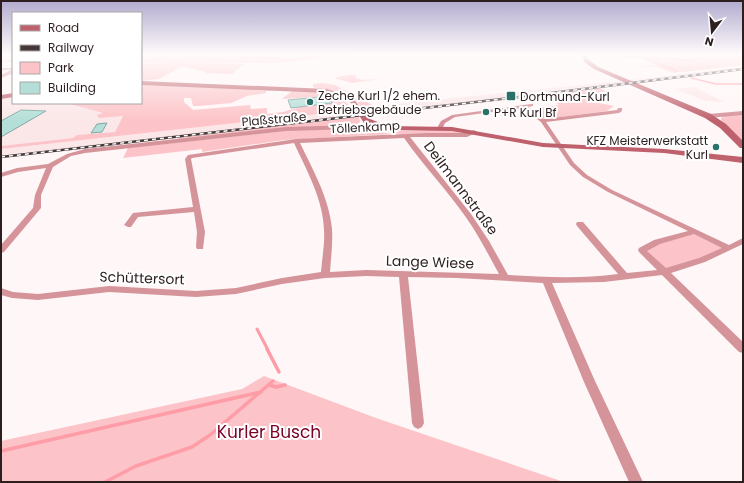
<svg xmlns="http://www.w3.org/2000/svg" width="744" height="483" viewBox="0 0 744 483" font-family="Poppins,sans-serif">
<rect width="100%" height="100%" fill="#fff6f7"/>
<!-- built -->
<g fill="#fbe7e8">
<polygon points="743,67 743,70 638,83 629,80"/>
<polygon points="620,81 628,84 372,115 367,107"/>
<polygon points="695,87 700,90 724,102 706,101 674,89"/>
<polygon points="13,97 13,103 69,103 103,113 99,118 123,116 115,132 77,135 73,138 1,146 1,98"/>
<polygon points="350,109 353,118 1,158 1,149 345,111"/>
</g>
<!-- green -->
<g fill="#fcc4c8">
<polygon points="141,54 365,54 290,61 289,59 287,59 286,62 280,63 141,63"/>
<polygon points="592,54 743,54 743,65 674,73 656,67 634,66 658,66 643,59 593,55"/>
<polygon points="172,63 244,64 232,74 206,73 206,72 182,66 159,79 141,81 141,64"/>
<polygon points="348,75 355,75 357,79 361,79 361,80 380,79 352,83 334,78"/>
<path d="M323 83 335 85 376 107 362 108C346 87 333 93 313 87V84Z"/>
<path d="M141 85 286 90 266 91V93L247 96 231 103 198 106H193L191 98H184V102L193 110 250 105 251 109 267 108V114L283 112 301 107 332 103 328 96 282 99 292 91C311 92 340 90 351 108L345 111 1 149V146L73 138 77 135 115 132 123 116 99 118 97 115 103 113 70 104 141 103Z"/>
<path d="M600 88 611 94 586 98 594 102 614 106 607 111 547 119 542 118 531 109 559 105C550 98 545 101 538 96Z"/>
<polygon points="743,114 743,141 721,120 721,118 724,116"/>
<polygon points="359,117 360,122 356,125 180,139 177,138"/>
<polygon points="358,128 391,134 284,140 202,152 202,149 123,158 128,148 302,129"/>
<polygon points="366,128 395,131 452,130 466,133 400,134"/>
<polygon points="694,232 729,248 663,271 642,250"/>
<polygon points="264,376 376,418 564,482 1,482 1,441 242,389"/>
</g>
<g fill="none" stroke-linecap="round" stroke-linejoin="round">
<!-- stream-far2 -->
<g stroke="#fe9da7" stroke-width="1.5">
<polyline points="582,54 685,60 699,59 707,56 743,56"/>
<polyline points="141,56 215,56 271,58 287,61 344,54"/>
<polyline points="644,58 677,71"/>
<polyline points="1,61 13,61"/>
<polyline points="691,78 716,84 743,84"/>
</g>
<!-- stream-far1 -->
<polyline stroke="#fe9da7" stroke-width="3" points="257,329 268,350"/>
<!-- stream -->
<g stroke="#fe9da7" stroke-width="3.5">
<polyline points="267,349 279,372"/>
<polyline points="269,385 276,387 285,385"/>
<polyline points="1,451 261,392"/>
<polyline points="105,482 136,466 192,447 210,435 273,381"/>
</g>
</g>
<!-- building -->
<g fill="#b4dfd8" stroke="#7fa9a2">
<polygon points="328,96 332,103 291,108 288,100"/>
<polygon points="21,110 46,111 1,137 1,121"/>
<polygon points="107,123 102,132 91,133 97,124"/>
</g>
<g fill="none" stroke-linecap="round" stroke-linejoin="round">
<!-- street -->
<g fill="#d5949a" fill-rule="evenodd">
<polygon points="1,68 13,68 13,73 1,78 1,75 11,70 1,70"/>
<path d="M531 104H533V106L528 107 544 119 617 110 618 108H622V111L619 113 546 122 574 163 587 175 612 190 729 245 743 238V244L705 262 671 273 743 342V353L739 352 662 275 604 282 552 283 595 381 643 482H629L584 382 543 283 457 278 408 277 424 423 422 427 418 429 414 427 412 423 399 277 366 276 325 278 282 284 236 294 196 297 109 292 38 300 12 298 1 295V288L13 292 38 294 109 286 196 291 236 288 282 278 321 272C322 258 325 244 324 230 323 199 307 171 294 143L192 158 191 159 205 232 203 249H197L196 247 197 232 194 212 138 217 131 227H128L124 225 133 213 193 207 185 159 188 155 296 139 426 133H466L474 130 477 132 476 133 467 137H410L471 214 489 241 508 275C544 277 581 279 618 274L577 226 576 224 577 222H583L627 273 657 270 639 252 638 250 639 248 654 240 688 231 608 192 583 177 570 165 541 122 522 108 455 117 445 123 442 129 437 128 441 121 452 115ZM404 138C423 165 446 189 465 216 478 234 488 254 499 274L366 270 330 272C331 257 333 243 332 229 329 198 313 170 300 143ZM694 234 722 248 699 258 666 268 647 251 660 244Z"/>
<polygon points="743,111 743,115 708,118 705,116 708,114"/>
<polygon points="371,122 374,124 373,125 355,129 286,131 85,153 71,156 53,167 41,195 41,208 4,252 1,253 1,245 33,208 35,195 46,168 18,172 1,177 1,173 17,168 48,164 67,154 85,149 286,127 355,125"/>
</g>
<!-- secondary -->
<g fill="#be616c" fill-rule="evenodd">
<polygon points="582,54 586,54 588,59 598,67 711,114 726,124 743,141 743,148 740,148 720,128 705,118 594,69 584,62"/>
<polygon points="141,81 327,89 349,96 355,101 370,119 388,126 452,127 543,143 664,149 743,157 743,163 664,153 543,147 452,131 387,130 364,123 351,103 345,98 327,93 141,85"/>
<polygon points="13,93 13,97 1,99 1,95"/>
</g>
<!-- rail casing -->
<g stroke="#453839" stroke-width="2.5">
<polyline id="rail" points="1,157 511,98 743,69"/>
</g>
<!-- rail -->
<use href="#rail" stroke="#fff" stroke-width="1.5" stroke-dasharray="4" stroke-linecap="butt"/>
</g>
<!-- sky -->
<linearGradient id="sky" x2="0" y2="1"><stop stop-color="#b1abce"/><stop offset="0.45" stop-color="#fffbfb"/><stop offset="1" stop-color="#fffbfb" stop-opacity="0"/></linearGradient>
<rect width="744" height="121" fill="url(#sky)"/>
<!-- markers -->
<g fill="#2a7168" stroke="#fff" stroke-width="1.5">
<rect x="506" y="91" width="10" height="10" rx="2"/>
<circle cx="310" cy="102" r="4"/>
<circle cx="486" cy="112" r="4"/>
<circle cx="716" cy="147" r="4"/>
</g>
<g text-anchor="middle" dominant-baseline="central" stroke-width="4" stroke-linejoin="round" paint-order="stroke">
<!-- far-poi labels -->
<g font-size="12" fill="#2d1f20" stroke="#fff" text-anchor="start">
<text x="318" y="95">Zeche Kurl 1/2 ehem.<tspan x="318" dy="14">Betriebsgebäude</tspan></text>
<text x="520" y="96">Dortmund-Kurl</text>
<text x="494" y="112">P+R Kurl Bf</text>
<text x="708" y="140" text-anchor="end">KFZ Meisterwerkstatt<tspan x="708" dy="14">Kurl</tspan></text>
</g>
<!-- far-street labels -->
<g font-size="12" fill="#2d1f20" stroke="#fff">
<text transform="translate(274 119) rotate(-5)">Plaßstraße</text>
<text transform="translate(365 127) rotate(-3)">Töllenkamp</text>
</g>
<!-- street labels -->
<g font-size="14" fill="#2d1f20" stroke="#fff">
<text transform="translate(461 188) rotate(53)">Deilmannstraße</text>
<text transform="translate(430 262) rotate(2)">Lange Wiese</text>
<text transform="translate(142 278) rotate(2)">Schüttersort</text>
</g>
<!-- near-park labels -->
<g font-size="17" fill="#790328" stroke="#fff">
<text x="269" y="432">Kurler Busch</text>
</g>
</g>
<!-- border -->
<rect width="744" height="483" fill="none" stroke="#2d1f20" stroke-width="4"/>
<!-- legend -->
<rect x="12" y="12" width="130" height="92" fill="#ffffff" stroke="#aba5a6"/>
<rect x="20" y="25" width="20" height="6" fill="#be616c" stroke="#aba5a6"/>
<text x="48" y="32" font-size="12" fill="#2d1f20">Road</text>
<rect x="20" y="45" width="20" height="6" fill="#453839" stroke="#aba5a6"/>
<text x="48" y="52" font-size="12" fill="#2d1f20">Railway</text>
<rect x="20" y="62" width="20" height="12" fill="#fcc4c8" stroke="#aba5a6"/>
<text x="48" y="72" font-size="12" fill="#2d1f20">Park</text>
<rect x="20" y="82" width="20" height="12" fill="#b4dfd8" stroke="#aba5a6"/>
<text x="48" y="92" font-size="12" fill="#2d1f20">Building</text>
<!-- north arrow -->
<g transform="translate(712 32) rotate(196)" stroke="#ffffff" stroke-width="3" paint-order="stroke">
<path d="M0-3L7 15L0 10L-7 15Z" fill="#2d1f20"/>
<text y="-6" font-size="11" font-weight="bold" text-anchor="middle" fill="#2d1f20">N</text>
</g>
</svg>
